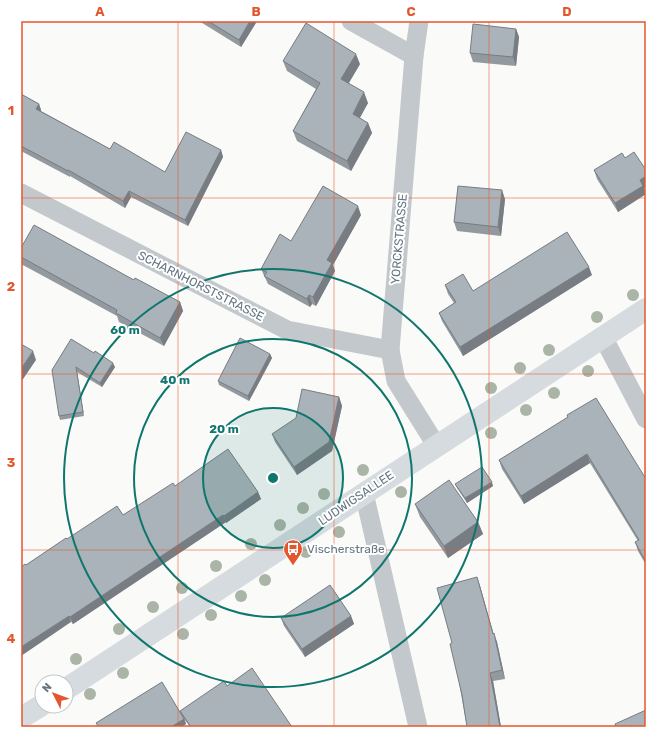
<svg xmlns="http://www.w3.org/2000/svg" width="667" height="748" viewBox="0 0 667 748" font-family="Rubik,sans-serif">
<rect width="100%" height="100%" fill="#fafaf8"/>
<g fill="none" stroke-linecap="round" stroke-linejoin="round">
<!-- street -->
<g stroke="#c3c8cc" stroke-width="19">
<polyline points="351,21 414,56"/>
<polyline points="419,21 414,56 390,350 396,381 436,445"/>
<polyline points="21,193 287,330 390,350"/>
<polyline points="603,337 646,419"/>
<polyline points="364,493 418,727"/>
</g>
<!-- secondary -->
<g stroke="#d6dbdf" stroke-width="22">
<path d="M66 689C260 563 452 434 646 309"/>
<polyline points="21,718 42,705"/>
</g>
</g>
<!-- trees -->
<g fill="#aab4a7">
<circle cx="633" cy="295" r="6"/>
<circle cx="597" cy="317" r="6"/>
<circle cx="549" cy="350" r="6"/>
<circle cx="520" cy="368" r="6"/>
<circle cx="588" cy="371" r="6"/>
<circle cx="491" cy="388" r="6"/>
<circle cx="554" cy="393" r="6"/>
<circle cx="526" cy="410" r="6"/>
<circle cx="491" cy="433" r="6"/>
<circle cx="363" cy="470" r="6"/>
<circle cx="401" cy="492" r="6"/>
<circle cx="324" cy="494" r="6"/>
<circle cx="303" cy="508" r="6"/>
<circle cx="280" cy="525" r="6"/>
<circle cx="339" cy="532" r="6"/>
<circle cx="251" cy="544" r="6"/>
<circle cx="306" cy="552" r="6"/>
<circle cx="216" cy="566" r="6"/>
<circle cx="265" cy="580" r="6"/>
<circle cx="182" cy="588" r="6"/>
<circle cx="241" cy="596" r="6"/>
<circle cx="153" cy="607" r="6"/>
<circle cx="211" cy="615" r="6"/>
<circle cx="119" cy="629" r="6"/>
<circle cx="183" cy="634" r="6"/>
<circle cx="76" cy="659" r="6"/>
<circle cx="123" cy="673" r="6"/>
<circle cx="90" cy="694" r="6"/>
</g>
<!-- wall -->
<g fill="#929a9f">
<polygon points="199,21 257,21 241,47"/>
<polygon points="516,29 519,37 516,66 473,62 470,53"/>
<polygon points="283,61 360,64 349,83 368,103 360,118 368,123 372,133 351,171 297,141 293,131 316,89 287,71"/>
<polygon points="21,94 39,104 41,110 41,111 110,149 165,172 221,150 223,157 188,226 131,197 125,208 70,176 70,177 21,151"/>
<polygon points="625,158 646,170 646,187 644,188 646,194 618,212 597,179 594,170"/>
<polygon points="505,199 501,236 457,231 454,222"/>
<polygon points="361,215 333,265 335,271 316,306 312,304 310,307 268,284 261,269 291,241"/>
<polygon points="21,248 134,280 180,302 183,311 164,346 119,322 117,316 21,264"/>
<polygon points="592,275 463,356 442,321 439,313 454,303 448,294 445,285 473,291"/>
<polygon points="71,339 115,367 102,387 77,372 84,416 60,420 59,416"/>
<polygon points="270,354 272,358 249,401 219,385 218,381"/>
<polygon points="339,397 342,406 332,451 297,475 275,442 272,434"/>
<polygon points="567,415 646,479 646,565 638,551 635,542 638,541 590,463 524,504 502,469 499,460 568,418"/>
<polygon points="455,484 493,486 467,503 457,488"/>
<polygon points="175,486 258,492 261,499 226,523 226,522 73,624 26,565 67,539 123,515"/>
<polygon points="415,504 478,522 483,534 448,558 420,517"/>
<polygon points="477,577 480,586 493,634 497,642 505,679 493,681 501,727 467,727 452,643"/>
<polygon points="351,616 354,624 305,657 284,626 281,618"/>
<polygon points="227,686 292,727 190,727 185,720 186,724 181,727 98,727 96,723 181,712"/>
</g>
<!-- shaded-wall -->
<g fill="#777d82">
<polygon points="250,21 257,21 241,47 239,40"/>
<polygon points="516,29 519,37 516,66 513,57"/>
<polygon points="356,54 360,64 345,89 341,79"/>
<polygon points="364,92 368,103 356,124 353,114"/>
<polygon points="39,104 41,110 39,115 36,109"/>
<polygon points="368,123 372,133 351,171 347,161"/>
<polygon points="221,150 223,157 188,226 185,220"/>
<polygon points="646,176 646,187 644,188 646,194 618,212 615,203 640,180"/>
<polygon points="502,190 505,199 501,236 498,227"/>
<polygon points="129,191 131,197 125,208 123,201"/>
<polygon points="358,206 361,215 333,265 335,271 316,306 313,297 327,260"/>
<polygon points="589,267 592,275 463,356 460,347"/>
<polygon points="309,295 312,304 310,307 307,299"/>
<polygon points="180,302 183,311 164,346 160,338"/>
<polygon points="33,351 36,360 21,382 21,369"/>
<polygon points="270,354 272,358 249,401 248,396"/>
<polygon points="113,363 115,367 102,387 100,383"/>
<polygon points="76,367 77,372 84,416 83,412"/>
<polygon points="339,397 342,406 332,451 297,475 294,467"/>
<polygon points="587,454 590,463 524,504 521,496"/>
<polygon points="492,482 493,486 467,503 465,498"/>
<polygon points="258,492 261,499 226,523 224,516"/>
<polygon points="223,515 226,522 73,624 70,617"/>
<polygon points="478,522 483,534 448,558 444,546"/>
<polygon points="477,577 480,586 496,642 493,634"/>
<polygon points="69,616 71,622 21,656 21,647"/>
<polygon points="351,616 354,624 305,657 302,649"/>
<polygon points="494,633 497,642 505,679 502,670"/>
<polygon points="490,673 493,681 501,727 500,727"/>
<polygon points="184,719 186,724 181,727 171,727"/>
</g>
<!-- building -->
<g fill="#aab3b9" stroke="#777d82">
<polygon points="208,21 250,21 239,40"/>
<polygon points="306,23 356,54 341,79 364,92 353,114 368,123 347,161 293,131 320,83 283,61"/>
<polygon points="473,24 516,29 513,57 470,53"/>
<polygon points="21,94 39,104 36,109 110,149 114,142 165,172 186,132 221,150 185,220 129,191 123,201 68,170 68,171 21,146"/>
<polygon points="634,152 646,170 646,176 640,180 643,186 615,203 594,170 622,153 625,158"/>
<polygon points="323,186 358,206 327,260 332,263 313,297 309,295 307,299 264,276 267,272 261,269 280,234 291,241"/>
<polygon points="458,186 502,190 498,227 454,222"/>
<polygon points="34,225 134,280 135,278 180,302 160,338 116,313 117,310 21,257 21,248"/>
<polygon points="567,232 589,267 460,347 439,313 456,302 445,285 463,274 473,291"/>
<polygon points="240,338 270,354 248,396 218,381"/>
<polygon points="71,339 94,353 95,351 113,363 100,383 76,367 83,412 59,416 52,370"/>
<polygon points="21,344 33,351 21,369"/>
<polygon points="302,389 339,397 329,442 294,467 272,434 296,418"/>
<polygon points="596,398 646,479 646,562 635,542 639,540 587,454 521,496 499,460 568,417 567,415"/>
<polygon points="228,449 258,492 224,516 223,515 70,617 69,616 21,647 21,567 25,564 26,565 66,538 67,539 117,506 123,515 173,483 175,486"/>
<polygon points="482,467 492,482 465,498 455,484"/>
<polygon points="449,480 478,522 444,546 415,504"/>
<polygon points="477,577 493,634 494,633 502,670 490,673 500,727 467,727 462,695 450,644 452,643 437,588"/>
<polygon points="330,585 351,616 302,649 281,618"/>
<polygon points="252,668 292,727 191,727 180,711 224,681 227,686"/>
<polygon points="162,682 184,719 171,727 99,727 96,723"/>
<polygon points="646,710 646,727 616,727 615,724"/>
</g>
<!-- grid -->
<path fill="none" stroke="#e4572e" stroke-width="1" stroke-opacity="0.55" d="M178 21V727M334 21V727M489 21V727M21 198H646M21 374H646M21 550H646"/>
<!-- distance rings -->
<circle cx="273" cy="478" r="70" fill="#0f766e" fill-opacity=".12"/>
<g fill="none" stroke="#0f766e" stroke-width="2">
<circle cx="273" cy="478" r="70"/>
<circle cx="273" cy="478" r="139"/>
<circle cx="273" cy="478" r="209"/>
</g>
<!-- icons -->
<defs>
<g id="bus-pin" transform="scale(1)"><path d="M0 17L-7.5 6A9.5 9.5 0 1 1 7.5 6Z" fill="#e4572e" stroke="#fff"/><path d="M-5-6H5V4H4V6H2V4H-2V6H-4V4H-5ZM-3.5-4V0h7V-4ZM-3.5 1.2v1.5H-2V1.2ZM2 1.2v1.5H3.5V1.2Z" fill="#fff"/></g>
</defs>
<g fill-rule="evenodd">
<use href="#bus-pin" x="293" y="549"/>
</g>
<g text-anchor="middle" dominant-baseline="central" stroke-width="4" stroke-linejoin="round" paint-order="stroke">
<!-- street labels -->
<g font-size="12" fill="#657683" stroke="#fff">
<text transform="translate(399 239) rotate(-85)">YORCKSTRASSE</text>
<text transform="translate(201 286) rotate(27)">SCHARNHORSTSTRASSE</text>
<text transform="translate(356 498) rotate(-34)">LUDWIGSALLEE</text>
</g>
<!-- poi labels -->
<g font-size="12" fill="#657683" stroke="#fff" text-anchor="start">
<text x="307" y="549">Vischerstraße</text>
</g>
</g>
<circle cx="273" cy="478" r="6" fill="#0f766e" stroke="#fff" stroke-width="2"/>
<g font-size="12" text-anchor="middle" font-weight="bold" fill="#0f766e" stroke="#fff" stroke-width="4" stroke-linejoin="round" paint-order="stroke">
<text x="125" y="334">60 m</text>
<text x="175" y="384">40 m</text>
<text x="224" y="433">20 m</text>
</g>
<!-- border -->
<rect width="667" height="748" fill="none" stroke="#ffffff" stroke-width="44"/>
<!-- north arrow -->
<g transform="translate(54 694) rotate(312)"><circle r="19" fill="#ffffff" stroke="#c1c8cd"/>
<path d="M0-3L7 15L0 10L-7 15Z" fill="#e4572e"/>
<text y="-6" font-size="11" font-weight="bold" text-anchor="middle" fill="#657683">N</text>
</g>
<rect x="22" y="22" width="623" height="704" fill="none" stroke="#e4572e" stroke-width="1.5"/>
<g font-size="13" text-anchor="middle" font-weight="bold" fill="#e4572e">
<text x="100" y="16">A</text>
<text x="256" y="16">B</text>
<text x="411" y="16">C</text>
<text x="567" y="16">D</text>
<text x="11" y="115">1</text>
<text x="11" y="291">2</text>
<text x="11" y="467">3</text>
<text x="11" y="643">4</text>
</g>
</svg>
